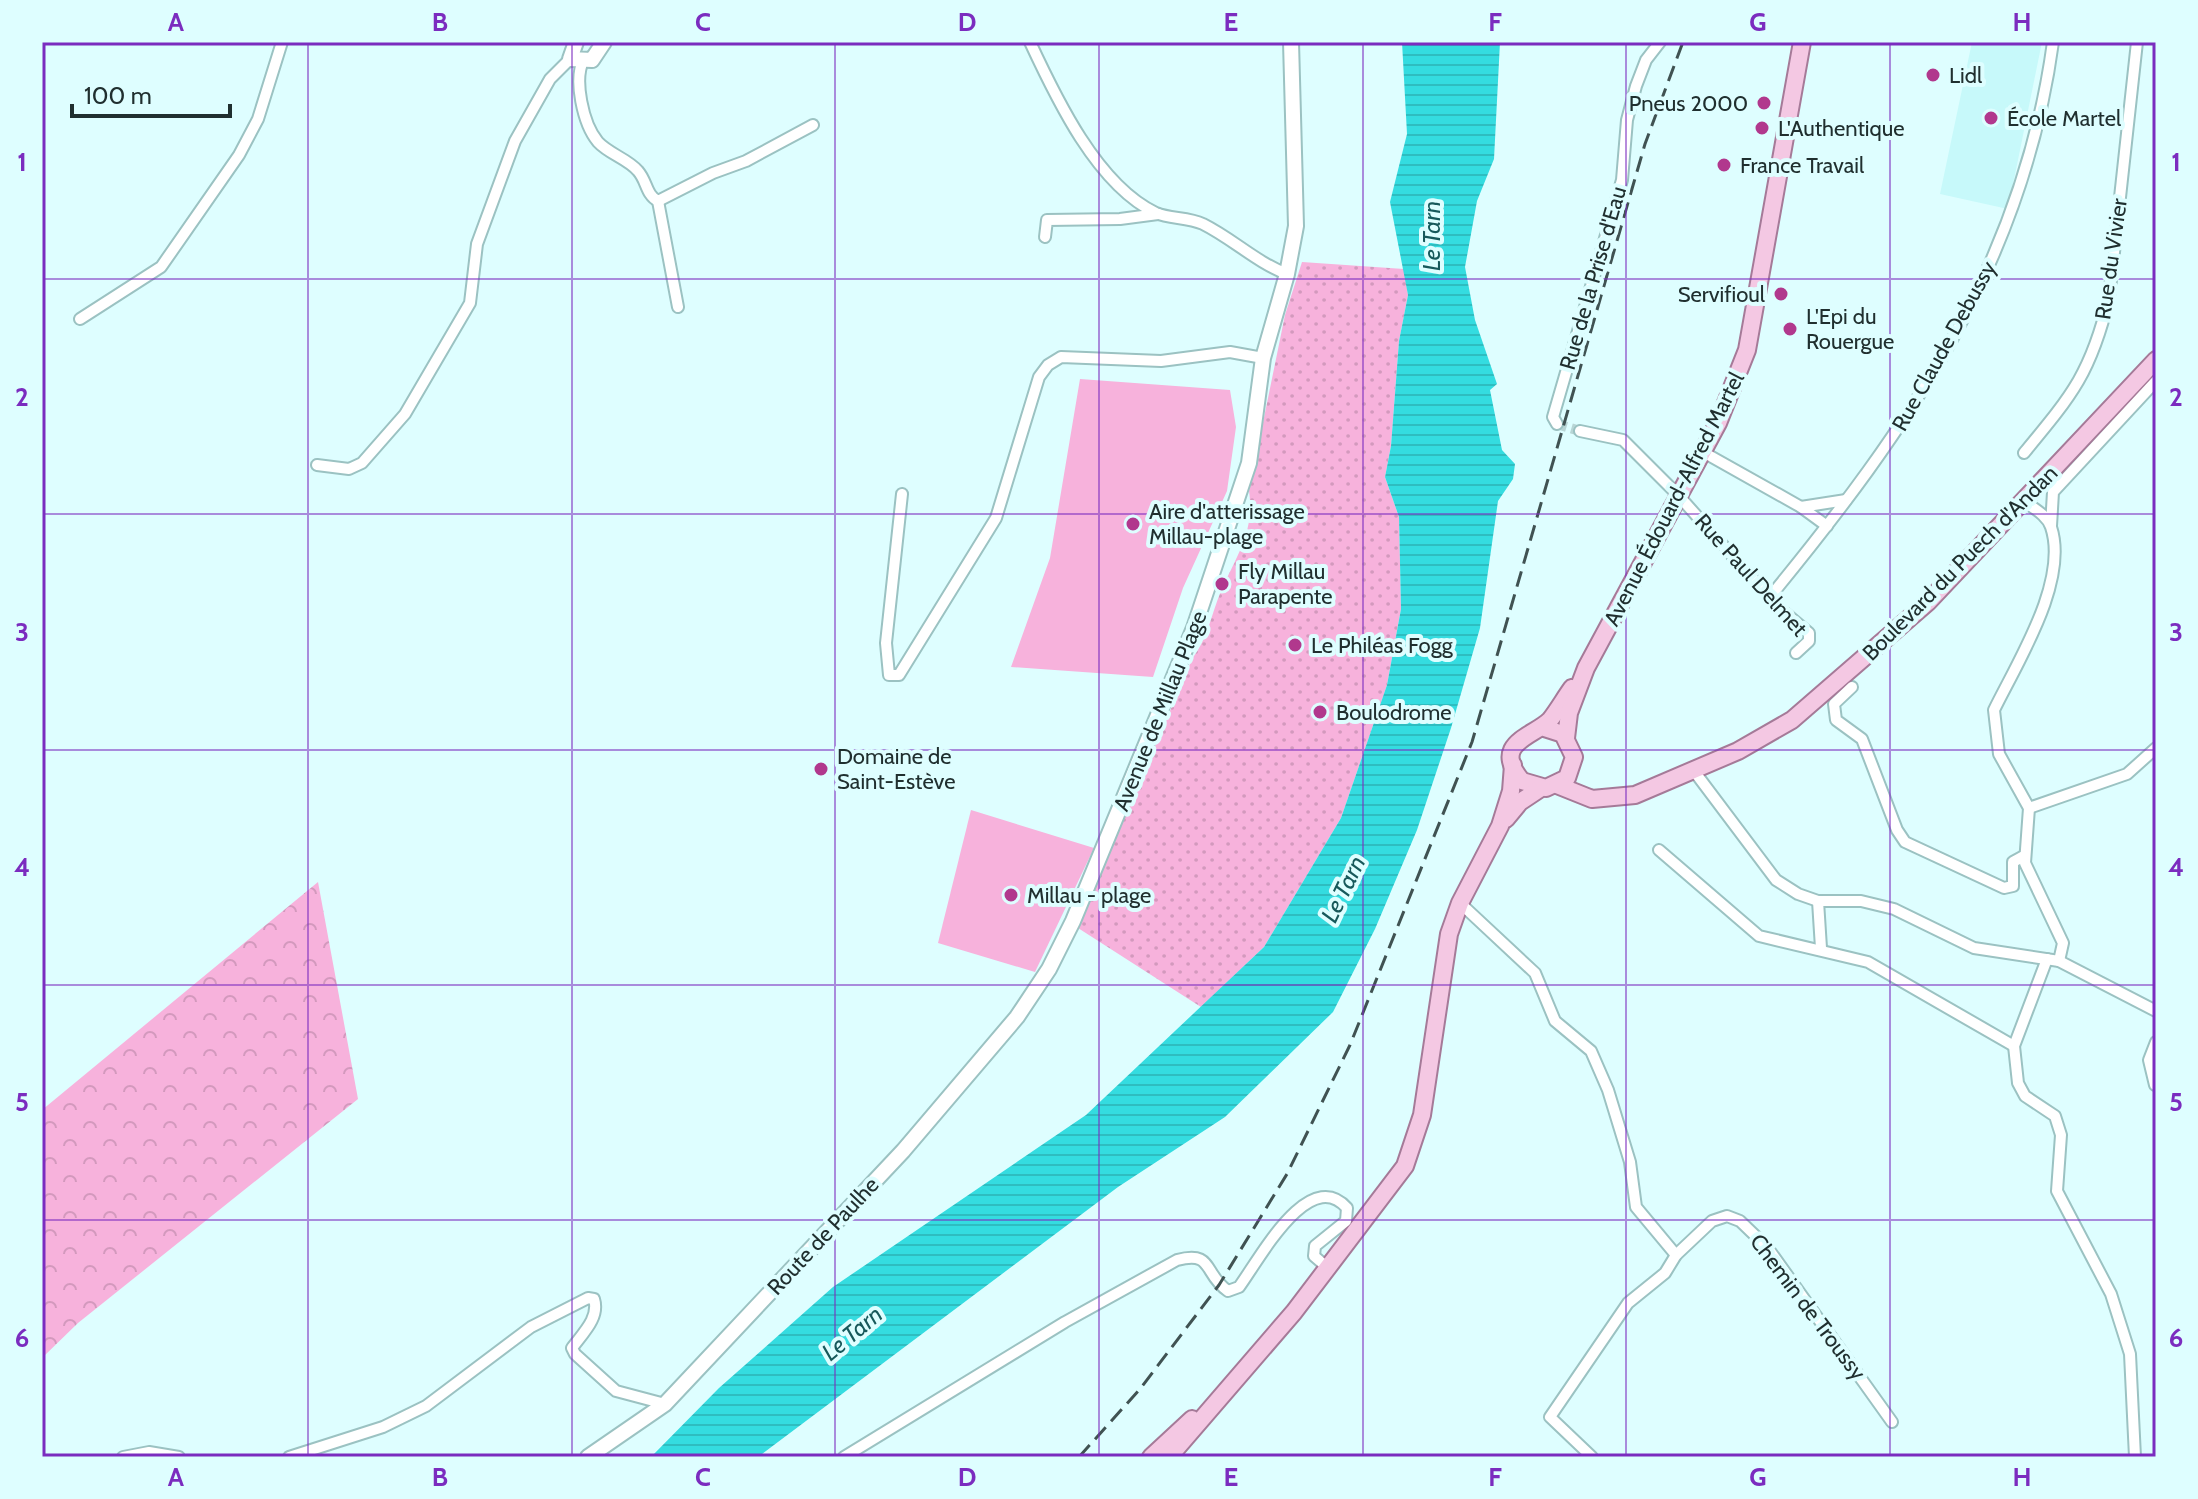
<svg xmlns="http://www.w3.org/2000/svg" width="2198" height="1499" viewBox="0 0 2198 1499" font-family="Cabin,sans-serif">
<defs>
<pattern id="forest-crowns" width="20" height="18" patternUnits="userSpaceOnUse" patternTransform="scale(2)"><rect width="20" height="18" fill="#f7b2dc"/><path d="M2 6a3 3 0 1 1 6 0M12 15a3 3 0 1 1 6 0" fill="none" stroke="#d399bd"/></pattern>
<pattern id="park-dots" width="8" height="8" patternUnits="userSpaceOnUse" patternTransform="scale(2)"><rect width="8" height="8" fill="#f7b2dc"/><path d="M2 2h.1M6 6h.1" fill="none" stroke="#d399bd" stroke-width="1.8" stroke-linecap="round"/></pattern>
<pattern id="water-rules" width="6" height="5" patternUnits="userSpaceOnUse" patternTransform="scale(2)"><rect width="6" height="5" fill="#34dce0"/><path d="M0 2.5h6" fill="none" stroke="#2ebdc0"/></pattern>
</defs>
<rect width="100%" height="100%" fill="#defeff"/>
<!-- built -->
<polygon fill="#c7f9fa" points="1972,42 2042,42 2008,209 1940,194"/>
<!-- forest -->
<polygon fill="url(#forest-crowns)" points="318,882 358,1099 78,1323 42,1358 42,1110"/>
<!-- park -->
<path fill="url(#park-dots)" d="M1302 262 1404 269 1408 295 1399 341 1391 446 1385 477 1399 517 1401 609 1387 685 1341 818 1264 947 1201 1007 1078 928 1192 659C1208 638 1211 615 1221 591 1237 555 1255 531 1249 491L1285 315Z"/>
<!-- pitch -->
<g fill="#f7b2dc">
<polygon points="1080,379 1230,390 1236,427 1227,491 1183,588 1153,677 1011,667 1050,558"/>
<polygon points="971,810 1094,848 1035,972 938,943"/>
</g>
<!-- water -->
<polygon fill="url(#water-rules)" points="1402,42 1500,42 1494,159 1477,201 1465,267 1475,320 1497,384 1490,390 1502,450 1515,464 1513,479 1498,501 1480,628 1451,728 1417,830 1375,929 1333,1012 1225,1117 1118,1187 758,1457 651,1457 719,1388 833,1287 1086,1115 1264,947 1341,818 1387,685 1401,609 1399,517 1385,477 1391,446 1399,341 1408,295 1390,202 1407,134"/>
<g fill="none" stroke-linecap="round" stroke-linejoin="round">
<!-- street-tunnel -->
<polyline stroke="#b8d5d5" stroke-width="10" stroke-dasharray="10 5" stroke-linecap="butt" points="1557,424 1580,431"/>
<!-- street casing -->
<g stroke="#9bc2c2" stroke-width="14">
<g id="street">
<path d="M1030 42C1056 98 1097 185 1156 213 1170 219 1188 217 1203 224 1233 239 1256 262 1287 274"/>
<path d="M584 59C573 79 583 124 598 142 609 154 628 159 638 171 647 181 646 195 658 201L713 173 746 161 813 125"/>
<polyline points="658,201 678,307"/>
<polyline points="1045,237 1047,220 1120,219 1158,214"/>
<polyline points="80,319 161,267 239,155 258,119 282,42"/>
<polyline points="1557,424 1553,417 1622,180 1627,120 1636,86 1646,60 1660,42"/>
<polyline points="1580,431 1623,440 1679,496 1777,606 1809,633 1809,641 1796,653"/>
<polyline points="1703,452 1801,507 1827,526"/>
<path d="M2024 453C2072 395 2091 373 2109 298L2137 42"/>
<polyline points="317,465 349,469 362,463 405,414 470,303 477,244 515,141 550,79 570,59"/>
<polyline points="902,494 886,643 889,675 899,675 996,518 1039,377 1048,365 1061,357 1161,361 1230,352 1263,358"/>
<path d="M2024 501C2033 508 2047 515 2051 527 2069 581 2018 661 1994 710L1999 754 2029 808 2025 863 2063 943 2059 961"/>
<polyline points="1801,507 1846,500"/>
<polyline points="2051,526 2053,492 2156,381"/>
<path d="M1769 598C1908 429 2023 264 2053 42"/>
<polyline points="1852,687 1834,704 1836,720 1862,739 1897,830 1905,842 2004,888 2013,886 2013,862 2024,856"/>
<polyline points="1694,771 1776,880 1798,894 1818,901 1861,901 1894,909 1974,948 2059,961 2156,1011"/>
<polyline points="2029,808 2127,774 2156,748"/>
<polyline points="1659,850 1759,936 1868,962 2014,1046"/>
<polyline points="1818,901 1821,948"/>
<polyline points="1460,903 1535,973 1555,1021 1591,1051 1608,1090 1630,1162 1636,1207 1676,1255"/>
<polyline points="2047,959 2014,1046 2018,1083 2025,1096 2055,1116 2061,1135 2057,1191 2111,1294 2130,1354 2135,1457"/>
<polyline points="2155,1085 2149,1060 2156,1042"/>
<polyline points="123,1457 149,1452 179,1457"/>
<path d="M289 1457 383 1427 426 1406 531 1327 588 1298 594 1299C600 1318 582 1334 572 1348L575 1354 616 1391 665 1404"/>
<path d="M844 1457 1065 1322 1177 1260C1214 1250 1203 1274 1228 1291L1239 1287C1259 1260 1309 1165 1347 1208L1346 1221 1315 1246 1314 1256 1328 1268"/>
<polyline points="1592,1457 1550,1417 1628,1303 1665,1273 1676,1255 1712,1221 1727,1216 1740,1221 1767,1247 1892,1422"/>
</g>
</g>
<!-- secondary casing -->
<g stroke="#9bc2c2" stroke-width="18">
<g id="secondary">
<polyline points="576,42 570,59 592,60 604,42"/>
<polyline points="588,1457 665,1404 903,1151 1017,1017 1049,969 1073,921 1194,628 1249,463 1263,358 1287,274 1296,226 1291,42"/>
</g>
</g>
<!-- primary casing -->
<g stroke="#a57a98" stroke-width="20">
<g id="primary">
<path d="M1541 727 1563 734 1574 757 1567 778 1546 788 1522 781C1490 743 1533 737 1550 720 1558 710 1564 699 1572 688"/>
<polyline points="1566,738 1569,713 1586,668 1718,423 1747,350 1802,42"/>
<polyline points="1557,785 1592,799 1635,795 1738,751 1792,720 1928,602 2156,360"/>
<polyline points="1506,819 1520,802 1541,788"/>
<polyline points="1151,1457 1192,1419"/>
<polyline points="1169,1457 1294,1312 1405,1166 1422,1115 1449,934 1460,903 1500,826 1511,791 1513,765"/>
</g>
</g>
<!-- street -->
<use href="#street" stroke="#fff" stroke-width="10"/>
<!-- secondary -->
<use href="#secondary" stroke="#fff" stroke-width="14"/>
<!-- primary -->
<use href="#primary" stroke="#f4c8e3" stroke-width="16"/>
<!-- rail -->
<polyline stroke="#405252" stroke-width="3" stroke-dasharray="16 8" stroke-linecap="butt" points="1079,1457 1140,1389 1219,1285 1287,1174 1350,1045 1472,742 1645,144 1683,42"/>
</g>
<!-- grid -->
<path fill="none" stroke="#7b2cbf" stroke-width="2" stroke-opacity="0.55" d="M308 42V1457M572 42V1457M835 42V1457M1099 42V1457M1363 42V1457M1626 42V1457M1890 42V1457M42 279H2156M42 514H2156M42 750H2156M42 985H2156M42 1220H2156"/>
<!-- markers -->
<g fill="#b1388d" stroke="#defeff" stroke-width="3">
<circle cx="1933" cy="75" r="8"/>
<circle cx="1764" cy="103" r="8"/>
<circle cx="1991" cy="118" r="8"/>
<circle cx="1762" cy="128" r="8"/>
<circle cx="1724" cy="165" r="8"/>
<circle cx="1781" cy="294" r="8"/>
<circle cx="1790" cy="329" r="8"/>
<circle cx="1133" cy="524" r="8"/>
<circle cx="1222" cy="584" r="8"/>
<circle cx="1295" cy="645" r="8"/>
<circle cx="1320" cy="712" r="8"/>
<circle cx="821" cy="769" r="8"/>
<circle cx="1011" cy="895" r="8"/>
</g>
<g text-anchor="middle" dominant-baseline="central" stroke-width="8" stroke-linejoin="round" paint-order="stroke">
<!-- poi labels -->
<g font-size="22" fill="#202f2f" stroke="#defeff" text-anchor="start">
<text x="1949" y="75">Lidl</text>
<text x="1748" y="103" text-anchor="end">Pneus 2000</text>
<text x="2007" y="118">École Martel</text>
<text x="1778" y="128">L'Authentique</text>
<text x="1740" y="165">France Travail</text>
<text x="1765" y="294" text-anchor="end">Servifioul</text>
<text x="1806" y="316">L'Epi du<tspan x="1806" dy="25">Rouergue</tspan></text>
<text x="1149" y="511">Aire d'atterissage<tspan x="1149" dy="25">Millau-plage</tspan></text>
<text x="1238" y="571">Fly Millau<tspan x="1238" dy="25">Parapente</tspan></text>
<text x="1311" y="645">Le Philéas Fogg</text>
<text x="1336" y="712">Boulodrome</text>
<text x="837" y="756">Domaine de<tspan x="837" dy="25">Saint-Estève</tspan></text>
<text x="1027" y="895">Millau - plage</text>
</g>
<!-- street labels -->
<g font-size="22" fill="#202f2f" stroke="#defeff">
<text transform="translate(2111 259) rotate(-82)">Rue du Vivier</text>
<text transform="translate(1593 278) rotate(-74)">Rue de la Prise d'Eau</text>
<text transform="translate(1944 346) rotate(-61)">Rue Claude Debussy</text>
<text transform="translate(1674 499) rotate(-63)">Avenue Édouard-Alfred Martel</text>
<text transform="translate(1960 563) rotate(-45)">Boulevard du Puech d'Andan</text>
<text transform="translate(1751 575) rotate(48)">Rue Paul Delmet</text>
<text transform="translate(1160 711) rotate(-68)">Avenue de Millau Plage</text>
<text transform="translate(823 1236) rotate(-47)">Route de Paulhe</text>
<text transform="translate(1808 1307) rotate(53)">Chemin de Troussy</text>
</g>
<!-- water labels -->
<g font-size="24" font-style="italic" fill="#17595b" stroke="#defeff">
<text transform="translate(1431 236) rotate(-90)">Le Tarn</text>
<text transform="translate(1343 889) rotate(-64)">Le Tarn</text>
<text transform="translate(852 1333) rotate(-40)">Le Tarn</text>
</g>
</g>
<!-- border -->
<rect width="2198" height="1499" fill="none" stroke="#defeff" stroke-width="88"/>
<!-- scale -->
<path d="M72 104v12h158v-12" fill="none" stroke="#202f2f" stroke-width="4"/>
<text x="84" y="104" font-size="24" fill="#202f2f" stroke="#defeff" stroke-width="6" paint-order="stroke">100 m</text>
<rect x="44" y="44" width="2110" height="1411" fill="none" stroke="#7b2cbf" stroke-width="3"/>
<g font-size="26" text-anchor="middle" font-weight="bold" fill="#7b2cbf">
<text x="176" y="31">A</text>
<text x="440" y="31">B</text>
<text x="703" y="31">C</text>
<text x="967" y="31">D</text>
<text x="1231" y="31">E</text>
<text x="1495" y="31">F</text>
<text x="1758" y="31">G</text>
<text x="2022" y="31">H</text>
<text x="22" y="171">1</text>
<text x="2176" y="171">1</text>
<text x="22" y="406">2</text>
<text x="2176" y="406">2</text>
<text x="22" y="641">3</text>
<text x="2176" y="641">3</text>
<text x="22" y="876">4</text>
<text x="2176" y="876">4</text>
<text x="22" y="1111">5</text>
<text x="2176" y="1111">5</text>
<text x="22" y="1347">6</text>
<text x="2176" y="1347">6</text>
<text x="176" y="1486">A</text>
<text x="440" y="1486">B</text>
<text x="703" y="1486">C</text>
<text x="967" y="1486">D</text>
<text x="1231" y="1486">E</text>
<text x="1495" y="1486">F</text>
<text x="1758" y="1486">G</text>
<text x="2022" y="1486">H</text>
</g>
</svg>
